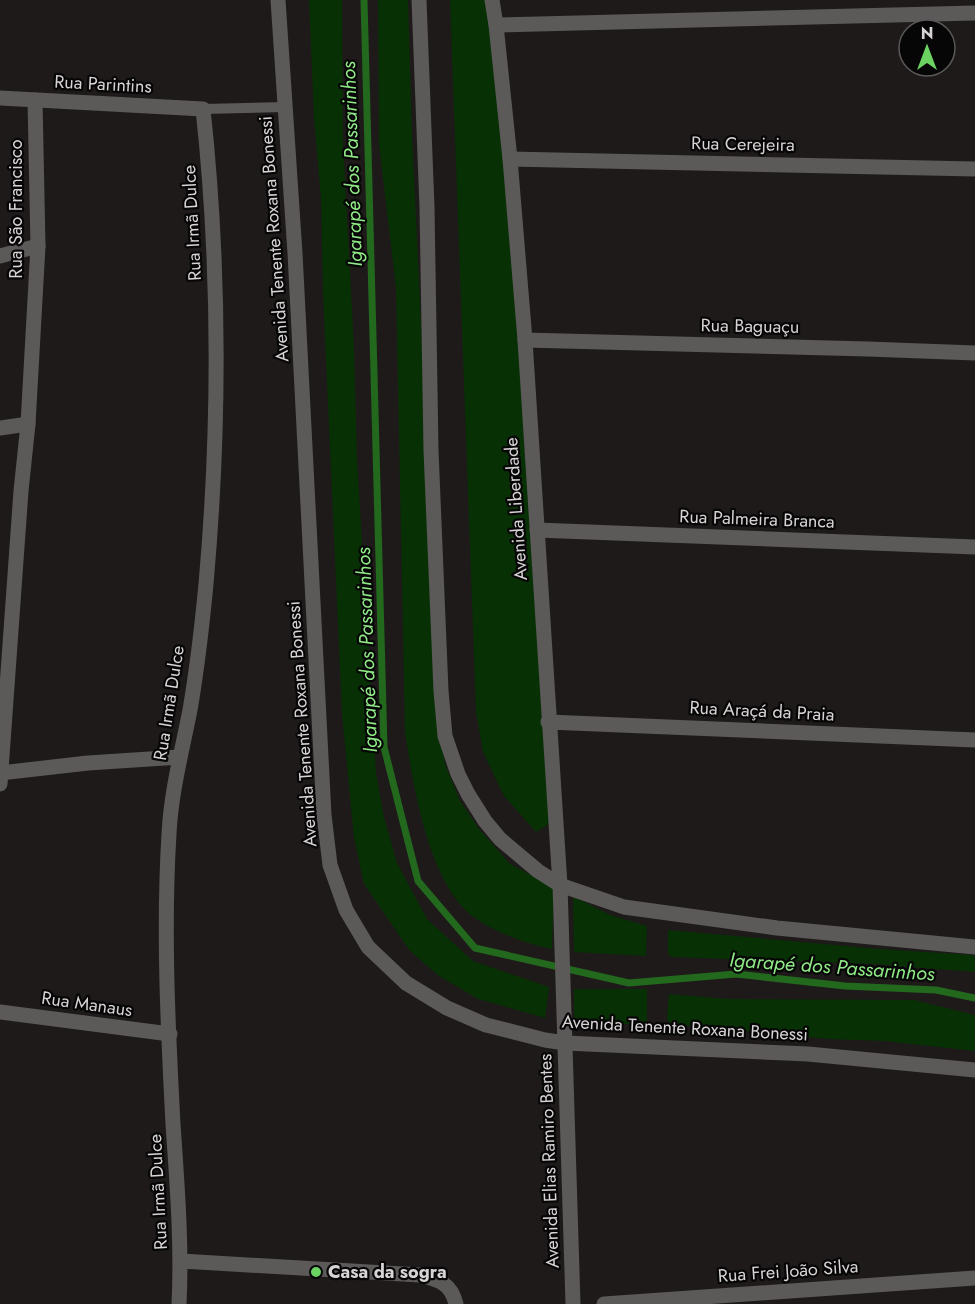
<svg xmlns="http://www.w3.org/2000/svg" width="975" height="1304" viewBox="0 0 975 1304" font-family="Jost,sans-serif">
<rect width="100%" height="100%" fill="#1e1a1a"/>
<!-- green -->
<g fill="#083005">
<polygon points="309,0 342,0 343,141 354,348 357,459 376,773 384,817 397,863 427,919 473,961 549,987 545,1018 478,999 439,976 410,951 364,884 354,838 342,714 323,293 321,198 314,119"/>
<path d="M378 0H408L412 135 435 615 437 719 445 764 460 801 480 830 510 864 554 887 552 949C526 944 497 933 475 918 429 886 413 785 405 732L396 288 379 144Z"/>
<polygon points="450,0 488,0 527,270 543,692 552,822 536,832 504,796 483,752 476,712"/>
<polygon points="573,896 610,915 647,926 646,956 574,952"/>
<polygon points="668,930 880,949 973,955 975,956 975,972 872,964 672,957 668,954"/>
<rect x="574" y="989" width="73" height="35"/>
<polygon points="669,994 727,999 914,1000 975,1015 975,1051 884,1041 830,1039 670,1024 667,1019"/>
</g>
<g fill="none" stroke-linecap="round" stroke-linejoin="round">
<!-- stream -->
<polyline stroke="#22681d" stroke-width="7" points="364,0 384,747 418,881 475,948 629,983 736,974 845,986 936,990 975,998"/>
<!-- service -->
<polyline stroke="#5c5959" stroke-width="10" points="203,109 285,107"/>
<!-- minor -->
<g stroke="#5c5959" stroke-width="15">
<polyline points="492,0 496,25 510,159 525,340 560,885 573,1304"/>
<polyline points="496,25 975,13"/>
<path d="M0 98 203 109C220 267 220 426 206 584 202 626 197 669 190 710 182 751 171 792 169 834 163 930 168 1028 173 1124 177 1184 182 1243 179 1304"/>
<polyline points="510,159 975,169"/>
<polyline points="0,256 38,246"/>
<polyline points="525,340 868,349 975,353"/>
<polyline points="0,428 28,424"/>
<polyline points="537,530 975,547"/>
<polyline points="548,722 975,740"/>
<polyline points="0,773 88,763 180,757"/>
<polyline points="0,784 21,491 28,424 38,246 35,100"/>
<polyline points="0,1012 170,1034"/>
<path d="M181 1261 420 1275C439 1280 451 1283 456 1304"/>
<polyline points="604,1304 975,1278"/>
</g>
<!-- tertiary -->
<g stroke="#5c5959" stroke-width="15">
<polyline points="278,0 295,253 324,815 330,865 346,910 368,947 406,983 447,1008 486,1025 545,1040 565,1043 808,1054 975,1070"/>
<polyline points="419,0 427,207 431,450 441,691 445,736 458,774 468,794 485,821 500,839 538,871 560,885 624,907 777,928 975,947"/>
</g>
</g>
<!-- markers -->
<circle fill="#6bd362" stroke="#070606" stroke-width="2" cx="316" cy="1272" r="6"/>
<g text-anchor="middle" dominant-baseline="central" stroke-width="4.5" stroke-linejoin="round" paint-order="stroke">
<!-- street labels -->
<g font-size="18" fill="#d8d4d5" stroke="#070606">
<text transform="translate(103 84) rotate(3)">Rua Parintins</text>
<text transform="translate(743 144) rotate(1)">Rua Cerejeira</text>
<text transform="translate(16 209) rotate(-90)">Rua São Francisco</text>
<text transform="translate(192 223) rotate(-93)">Rua Irmã Dulce</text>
<text transform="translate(274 239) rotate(-94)">Avenida Tenente Roxana Bonessi</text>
<text transform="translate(750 326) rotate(1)">Rua Baguaçu</text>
<text transform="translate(516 509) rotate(-94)">Avenida Liberdade</text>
<text transform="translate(757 519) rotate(2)">Rua Palmeira Branca</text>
<text transform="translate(169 703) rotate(-81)">Rua Irmã Dulce</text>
<text transform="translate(762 711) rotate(3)">Rua Araçá da Praia</text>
<text transform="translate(302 724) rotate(-94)">Avenida Tenente Roxana Bonessi</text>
<text transform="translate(87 1004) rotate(8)">Rua Manaus</text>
<text transform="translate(685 1028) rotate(3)">Avenida Tenente Roxana Bonessi</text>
<text transform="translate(549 1161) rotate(-92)">Avenida Elias Ramiro Bentes</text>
<text transform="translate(158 1192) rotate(-93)">Rua Irmã Dulce</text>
<text transform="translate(788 1271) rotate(-4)">Rua Frei João Silva</text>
</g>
<!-- poi labels -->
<g font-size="18" font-weight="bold" fill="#d8d4d5" stroke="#070606" text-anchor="start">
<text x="328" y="1272">Casa da sogra</text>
</g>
<!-- water labels -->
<g font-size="20" font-style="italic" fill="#90eb87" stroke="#070606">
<text transform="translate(352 164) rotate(-92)">Igarapé dos Passarinhos</text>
<text transform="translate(367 650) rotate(-92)">Igarapé dos Passarinhos</text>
<text transform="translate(832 967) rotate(4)">Igarapé dos Passarinhos</text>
</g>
</g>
<!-- north arrow -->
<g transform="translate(927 48)"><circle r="28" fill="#070606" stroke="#5b5859" stroke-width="1.5"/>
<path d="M0-4.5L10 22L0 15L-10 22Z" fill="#6bd362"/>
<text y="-9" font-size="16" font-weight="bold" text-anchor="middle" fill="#d8d4d5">N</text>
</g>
</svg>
